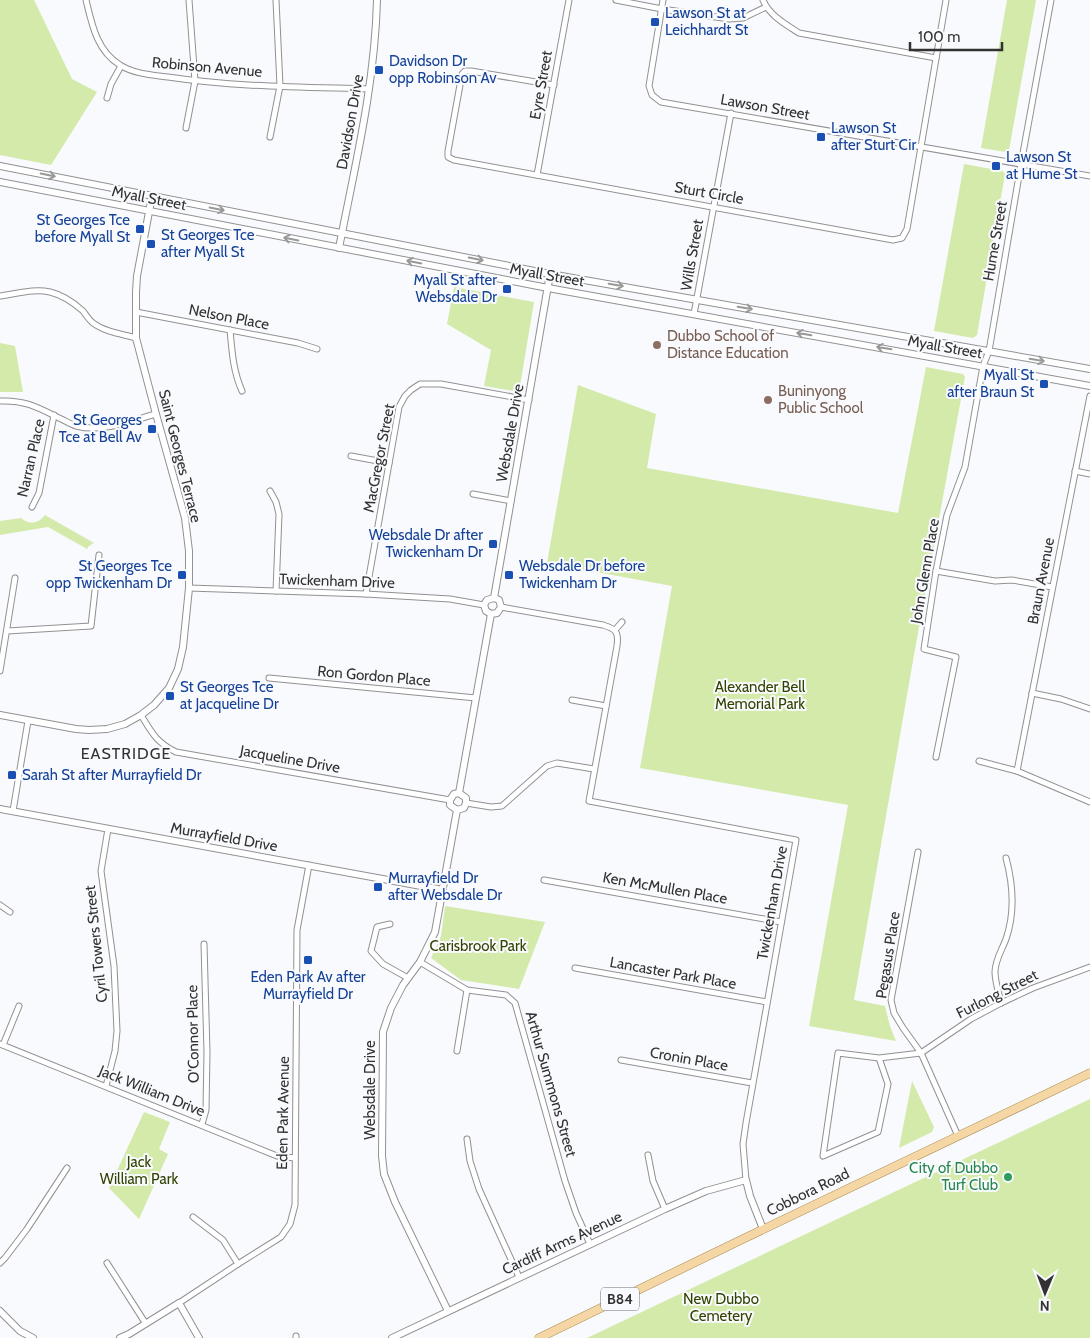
<svg xmlns="http://www.w3.org/2000/svg" width="1090" height="1338" viewBox="0 0 1090 1338" font-family="Cabin,sans-serif">
<rect width="100%" height="100%" fill="#f9fafd"/>
<!-- green -->
<g fill="#d4eaab">
<polygon points="0,0 34,0 72,79 97,92 51,165 0,155"/>
<polygon points="1007,0 1036,0 1009,150 1006,152 981,148"/>
<polygon points="964,164 1003,171 1005,174 977,335 973,338 934,331"/>
<polygon points="454,287 534,302 519,392 484,386 491,350 447,324"/>
<polygon points="0,343 15,346 23,392 0,392"/>
<polygon points="926,367 963,374 965,377 914,655 854,1000 885,1006 890,1026 896,1041 809,1026 848,805 640,768 672,586 547,563 578,385 656,414 647,468 898,513"/>
<path d="M45 515 94 543 89 546 87 549 48 527 0 535V521L21 518C29 525 38 524 45 515Z"/>
<polygon points="445,906 545,922 519,989 461,980 431,958 441,936"/>
<polygon points="912,1081 934,1127 932,1132 899,1148"/>
<polygon points="1090,1099 1090,1338 587,1338"/>
<polygon points="144,1112 170,1122 159,1149 168,1154 139,1219 109,1188"/>
</g>
<g fill="none" stroke-linecap="round" stroke-linejoin="round">
<!-- minor casing -->
<g stroke="#919194" stroke-width="7">
<g id="minor">
<path d="M86 0C92 25 97 51 120 65 134 74 153 75 168 77 235 87 302 87 369 89"/>
<polyline points="616,0 662,9 729,19 743,18 766,7"/>
<polyline points="663,0 649,86 652,95 661,102 1090,176"/>
<path d="M763 0C769 15 785 24 799 33L936 58"/>
<polyline points="554,85 471,71 465,71 462,74 448,151 448,157 454,160 893,240 902,238 907,229 946,0"/>
<polyline points="107,98 111,84 121,66"/>
<polyline points="186,128 195,81 189,0"/>
<polyline points="270,137 280,86 276,0"/>
<polyline points="537,175 569,0"/>
<path d="M0 296C16 294 34 288 50 292 63 295 73 302 83 311 86 315 89 320 93 323 105 332 122 334 136 338"/>
<polyline points="136,312 298,343 317,349"/>
<polyline points="694,314 731,113"/>
<path d="M230 330C232 351 233 371 242 391"/>
<path d="M0 401C25 400 37 407 59 418 64 420 70 424 76 426 103 433 130 421 156 414"/>
<polyline points="351,456 389,463"/>
<polyline points="1075,471 1090,474"/>
<polyline points="270,491 276,502 279,514 276,591"/>
<polyline points="473,494 511,501"/>
<polyline points="32,507 39,493 54,415"/>
<polyline points="936,571 995,581 1012,580 1052,587"/>
<polyline points="189,588 366,594 450,599 484,605"/>
<polyline points="366,594 399,407 405,396 411,390 420,384 441,384 529,400"/>
<path d="M501 607 603 625C616 629 619 632 617 646L589 801 796 840 746 1123 743 1144 746 1180"/>
<polyline points="615,630 622,622"/>
<polyline points="7,631 91,626 99,555"/>
<polyline points="0,671 15,578"/>
<polyline points="269,678 476,698"/>
<polyline points="1032,693 1061,699 1090,709"/>
<polyline points="572,700 606,706"/>
<path d="M141 715C152 733 156 742 176 752L450 800"/>
<polyline points="936,757 956,657 924,649 936,571 947,515 965,467 983,366 989,351 1021,164 1051,0"/>
<polyline points="979,761 1017,771 1090,802"/>
<polyline points="1017,771 1090,396"/>
<polyline points="466,803 491,807 502,806 547,766 557,763 594,769"/>
<polyline points="13,811 28,721"/>
<polyline points="918,852 891,1000 894,1013 903,1028 921,1053 958,1136"/>
<polyline points="544,880 781,922"/>
<polyline points="0,905 10,912"/>
<polyline points="390,924 377,927 371,951 383,964 408,978"/>
<polyline points="420,962 467,990 506,995 515,1003 565,1181 576,1213 590,1244"/>
<polyline points="575,968 767,1002"/>
<path d="M1001 1003C999 993 995 982 995 972 995 960 1002 950 1006 939 1015 913 1013 884 1006 858"/>
<polyline points="0,1044 277,1156 295,1158"/>
<polyline points="3,1045 19,1006"/>
<polyline points="457,1051 467,990"/>
<polyline points="879,1058 888,1084 878,1132 823,1156 838,1053 879,1058 921,1053 971,1019 1001,1003 1033,988 1090,967"/>
<polyline points="621,1060 752,1083"/>
<polyline points="106,1086 115,1051 117,1031 114,966 101,871 108,829"/>
<polyline points="202,1124 206,1110 207,1052 204,944"/>
<polyline points="467,1139 470,1161 479,1189 519,1277"/>
<polyline points="648,1155 653,1181 665,1209"/>
<polyline points="193,1217 223,1240 238,1264"/>
<polyline points="0,1263 5,1258 27,1229 67,1168"/>
<polyline points="107,1263 146,1324"/>
<polyline points="179,1303 238,1264 281,1237 290,1224 295,1205 297,930 309,865"/>
<polyline points="296,1336 296,1338"/>
</g>
</g>
<!-- tertiary casing -->
<g stroke="#919194" stroke-width="8">
<g id="tertiary">
<polyline points="0,166 550,274 1090,369"/>
<polyline points="0,182 548,288 1090,386"/>
<path d="M339 248C355 166 375 84 377 0"/>
<polyline points="494,598 550,274"/>
<polyline points="491,614 497,613 501,607 499,600 494,598"/>
<polyline points="491,614 486,611 484,605 487,600 494,598"/>
<polyline points="0,715 76,729 89,730 107,729 125,724 141,715 154,705 169,688 178,669 183,647 189,588 189,551 185,518 180,500 156,414 136,338 136,292 137,276 152,196"/>
<polyline points="459,793 491,614"/>
<polyline points="0,809 443,890"/>
<polyline points="457,810 464,808 466,803 466,798 459,793"/>
<polyline points="457,810 450,805 450,800 454,794 459,793"/>
<polyline points="0,1311 20,1331 33,1338"/>
<polyline points="448,1311 395,1202 384,1174 382,1156 383,1032 391,1008 403,985 420,962 435,932 457,810"/>
<polyline points="120,1338 129,1334 179,1303 199,1338"/>
<polyline points="392,1338 665,1209 706,1191 746,1180 750,1196 763,1229"/>
</g>
</g>
<!-- primary casing -->
<g stroke="#ac8c56" stroke-width="9">
<polyline id="primary" points="539,1338 745,1238 1090,1073"/>
</g>
<!-- minor -->
<use href="#minor" stroke="#fff" stroke-width="5"/>
<!-- tertiary -->
<use href="#tertiary" stroke="#fff" stroke-width="6"/>
<!-- primary -->
<use href="#primary" stroke="#f5d7a5" stroke-width="8"/>
</g>
<!-- one-way arrows -->
<defs><path id="oneway-shaft" d="M-6 0H5M1.5-3L5.5 0L1.5 3" fill="none" stroke-width="1.6" stroke-linecap="round" stroke-linejoin="round" transform="scale(1.25)"/></defs>
<g stroke="#989899">
<use href="#oneway-shaft" transform="translate(48 175) rotate(11)"/>
<use href="#oneway-shaft" transform="translate(217 209) rotate(11)"/>
<use href="#oneway-shaft" transform="translate(291 239) rotate(-169)"/>
<use href="#oneway-shaft" transform="translate(476 259) rotate(11)"/>
<use href="#oneway-shaft" transform="translate(414 262) rotate(-169)"/>
<use href="#oneway-shaft" transform="translate(616 285) rotate(10)"/>
<use href="#oneway-shaft" transform="translate(745 308) rotate(10)"/>
<use href="#oneway-shaft" transform="translate(804 334) rotate(-170)"/>
<use href="#oneway-shaft" transform="translate(884 348) rotate(-170)"/>
<use href="#oneway-shaft" transform="translate(1037 360) rotate(10)"/>
</g>
<!-- markers -->
<g fill="#1a4fb4" stroke="#f9fafd" stroke-width="2">
<rect x="650" y="17" width="10" height="10" rx="2.5"/>
<rect x="374" y="65" width="10" height="10" rx="2.5"/>
<rect x="816" y="132" width="10" height="10" rx="2.5"/>
<rect x="991" y="161" width="10" height="10" rx="2.5"/>
<rect x="135" y="224" width="10" height="10" rx="2.5"/>
<rect x="146" y="239" width="10" height="10" rx="2.5"/>
<rect x="502" y="284" width="10" height="10" rx="2.5"/>
<rect x="1039" y="379" width="10" height="10" rx="2.5"/>
<rect x="147" y="424" width="10" height="10" rx="2.5"/>
<rect x="488" y="539" width="10" height="10" rx="2.5"/>
<rect x="177" y="570" width="10" height="10" rx="2.5"/>
<rect x="504" y="570" width="10" height="10" rx="2.5"/>
<rect x="165" y="691" width="10" height="10" rx="2.5"/>
<rect x="7" y="770" width="10" height="10" rx="2.5"/>
<rect x="373" y="882" width="10" height="10" rx="2.5"/>
<rect x="303" y="955" width="10" height="10" rx="2.5"/>
</g>
<g fill="#8d6e63" stroke="#f9fafd" stroke-width="2">
<circle cx="657" cy="345" r="5"/>
<circle cx="768" cy="400" r="5"/>
</g>
<circle fill="#2e9e5b" stroke="#f9fafd" stroke-width="2" cx="1008" cy="1177" r="5"/>
<g text-anchor="middle" dominant-baseline="central" stroke-width="4" stroke-linejoin="round" paint-order="stroke">
<!-- shield labels -->
<rect fill="#f9fafd" stroke="#6e6e70" stroke-width="1" x="601" y="1287.5" width="38" height="23" rx="4"/>
<g font-size="14" font-weight="bold" fill="#323233">
<text x="620" y="1299">B84</text>
</g>
<!-- transit labels -->
<g font-size="15" fill="#164399" stroke="#f9fafd" text-anchor="start">
<text x="665" y="13">Lawson St at<tspan x="665" dy="17">Leichhardt St</tspan></text>
<text x="389" y="61">Davidson Dr<tspan x="389" dy="17">opp Robinson Av</tspan></text>
<text x="831" y="128">Lawson St<tspan x="831" dy="17">after Sturt Cir</tspan></text>
<text x="1006" y="157">Lawson St<tspan x="1006" dy="17">at Hume St</tspan></text>
<text x="130" y="220" text-anchor="end">St Georges Tce<tspan x="130" dy="17">before Myall St</tspan></text>
<text x="161" y="235">St Georges Tce<tspan x="161" dy="17">after Myall St</tspan></text>
<text x="497" y="280" text-anchor="end">Myall St after<tspan x="497" dy="17">Websdale Dr</tspan></text>
<text x="1034" y="375" text-anchor="end">Myall St<tspan x="1034" dy="17">after Braun St</tspan></text>
<text x="142" y="420" text-anchor="end">St Georges<tspan x="142" dy="17">Tce at Bell Av</tspan></text>
<text x="483" y="535" text-anchor="end">Websdale Dr after<tspan x="483" dy="17">Twickenham Dr</tspan></text>
<text x="172" y="566" text-anchor="end">St Georges Tce<tspan x="172" dy="17">opp Twickenham Dr</tspan></text>
<text x="519" y="566">Websdale Dr before<tspan x="519" dy="17">Twickenham Dr</tspan></text>
<text x="180" y="687">St Georges Tce<tspan x="180" dy="17">at Jacqueline Dr</tspan></text>
<text x="22" y="775">Sarah St after Murrayfield Dr</text>
<text x="388" y="878">Murrayfield Dr<tspan x="388" dy="17">after Websdale Dr</tspan></text>
<text x="308" y="977" text-anchor="middle">Eden Park Av after<tspan x="308" dy="17">Murrayfield Dr</tspan></text>
</g>
<!-- street labels -->
<g font-size="15" fill="#323233" stroke="#f9fafd">
<text transform="translate(207 67) rotate(5)">Robinson Avenue</text>
<text transform="translate(541 85) rotate(-80)">Eyre Street</text>
<text transform="translate(765 107) rotate(10)">Lawson Street</text>
<text transform="translate(350 122) rotate(-80)">Davidson Drive</text>
<text transform="translate(709 193) rotate(10)">Sturt Circle</text>
<text transform="translate(149 198) rotate(11)">Myall Street</text>
<text transform="translate(995 241) rotate(-80)">Hume Street</text>
<text transform="translate(692 255) rotate(-80)">Wills Street</text>
<text transform="translate(547 275) rotate(10)">Myall Street</text>
<text transform="translate(229 317) rotate(11)">Nelson Place</text>
<text transform="translate(945 347) rotate(10)">Myall Street</text>
<text transform="translate(510 433) rotate(-80)">Websdale Drive</text>
<text transform="translate(180 456) rotate(76)">Saint Georges Terrace</text>
<text transform="translate(31 458) rotate(-77)">Narran Place</text>
<text transform="translate(379 458) rotate(-79)">MacGregor Street</text>
<text transform="translate(925 571) rotate(-80)">John Glenn Place</text>
<text transform="translate(337 581) rotate(2)">Twickenham Drive</text>
<text transform="translate(1041 581) rotate(-79)">Braun Avenue</text>
<text transform="translate(374 676) rotate(5)">Ron Gordon Place</text>
<text transform="translate(290 759) rotate(10)">Jacqueline Drive</text>
<text transform="translate(224 837) rotate(10)">Murrayfield Drive</text>
<text transform="translate(665 888) rotate(10)">Ken McMullen Place</text>
<text transform="translate(772 903) rotate(-80)">Twickenham Drive</text>
<text transform="translate(96 944) rotate(-96)">Cyril Towers Street</text>
<text transform="translate(888 955) rotate(-81)">Pegasus Place</text>
<text transform="translate(673 973) rotate(10)">Lancaster Park Place</text>
<text transform="translate(997 994) rotate(-27)">Furlong Street</text>
<text transform="translate(193 1034) rotate(-91)">O'Connor Place</text>
<text transform="translate(689 1059) rotate(10)">Cronin Place</text>
<text transform="translate(551 1084) rotate(74)">Arthur Summons Street</text>
<text transform="translate(370 1090) rotate(-90)">Websdale Drive</text>
<text transform="translate(152 1091) rotate(22)">Jack William Drive</text>
<text transform="translate(283 1113) rotate(-89)">Eden Park Avenue</text>
<text transform="translate(808 1192) rotate(-26)">Cobbora Road</text>
<text transform="translate(562 1243) rotate(-25)">Cardiff Arms Avenue</text>
</g>
<!-- education labels -->
<g font-size="15" fill="#785e54" stroke="#f9fafd" text-anchor="start">
<text x="667" y="336">Dubbo School of<tspan x="667" dy="17">Distance Education</tspan></text>
<text x="778" y="391">Buninyong<tspan x="778" dy="17">Public School</tspan></text>
</g>
<!-- park labels -->
<g font-size="15" fill="#324200" stroke="#f9fafd">
<text x="760" y="687">Alexander Bell<tspan x="760" dy="17">Memorial Park</tspan></text>
<text x="478" y="946">Carisbrook Park</text>
<text x="139" y="1162">Jack<tspan x="139" dy="17">William Park</tspan></text>
<text x="721" y="1299">New Dubbo<tspan x="721" dy="17">Cemetery</tspan></text>
</g>
<!-- leisure labels -->
<g font-size="15" fill="#27864d" stroke="#f9fafd" text-anchor="end">
<text x="998" y="1168">City of Dubbo<tspan x="998" dy="17">Turf Club</tspan></text>
</g>
<!-- neighbourhood labels -->
<g font-size="16" letter-spacing="1" fill="#323233" stroke="#f9fafd">
<text x="126" y="753">EASTRIDGE</text>
</g>
</g>
<!-- north arrow -->
<g transform="translate(1045 1293) rotate(181)" stroke="#f9fafd" stroke-width="4" paint-order="stroke">
<path d="M0-4L9 19L0 12L-9 19Z" fill="#323233"/>
<text y="-8" font-size="14" font-weight="bold" text-anchor="middle" fill="#323233">N</text>
</g>
<!-- scale -->
<path d="M910 42v8h92v-8" fill="none" stroke="#323233" stroke-width="2.5"/>
<text x="918" y="42" font-size="15" fill="#323233" stroke="#f9fafd" stroke-width="4" paint-order="stroke">100 m</text>
</svg>
